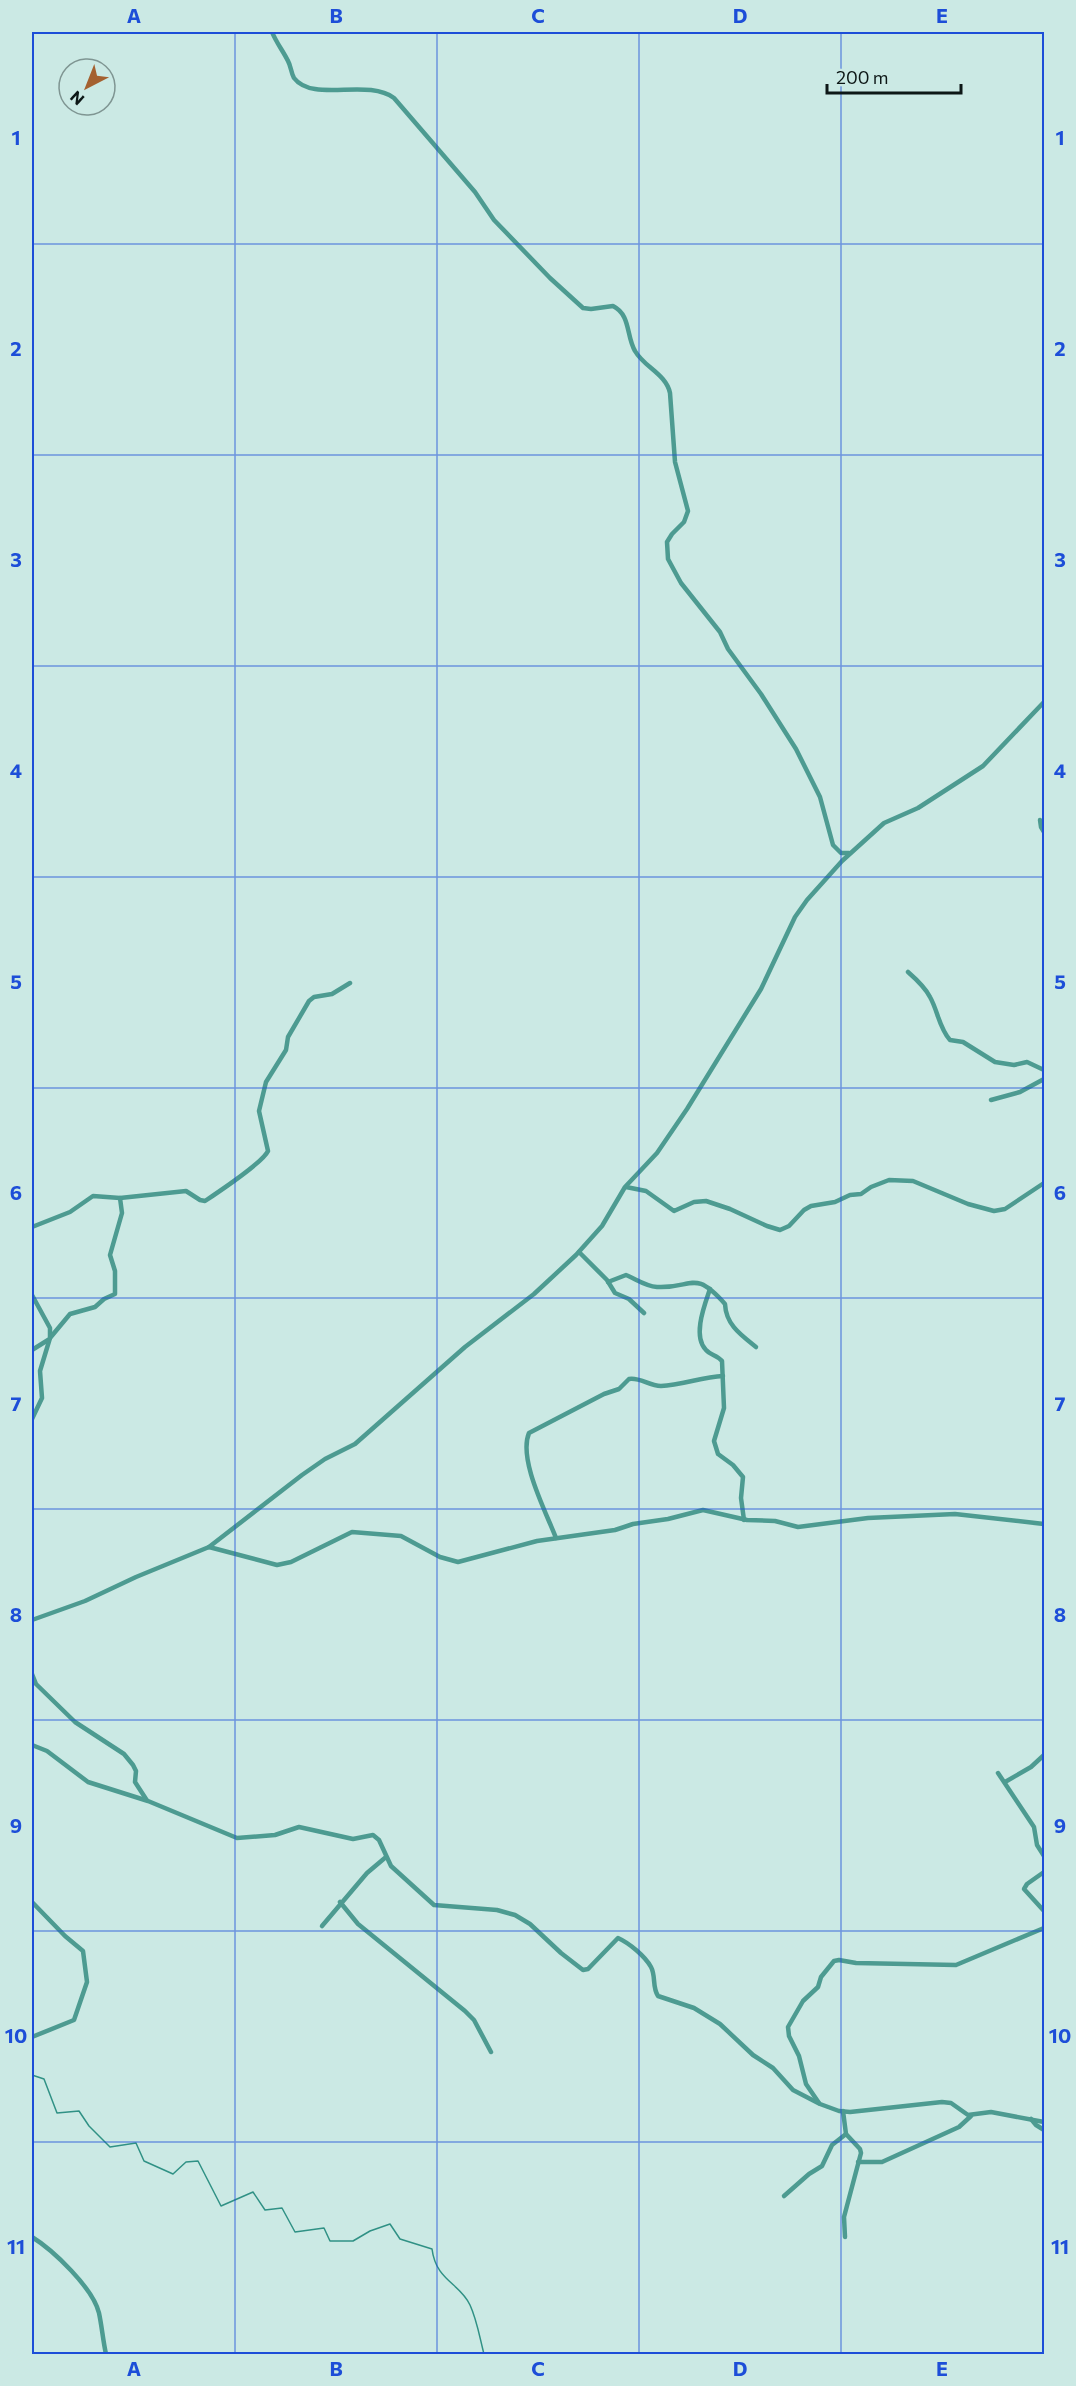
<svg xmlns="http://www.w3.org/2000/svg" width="1076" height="2386" viewBox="0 0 1076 2386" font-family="Commissioner,sans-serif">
<rect width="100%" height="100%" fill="#cbe9e4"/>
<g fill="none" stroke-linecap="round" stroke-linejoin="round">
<!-- stream -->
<path stroke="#309185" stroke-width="1.5" d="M32 2075 44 2079 57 2113 79 2111 89 2126 110 2147 136 2143 144 2161 173 2174 186 2162 198 2161 221 2206 253 2192 265 2210 282 2208 295 2232 324 2228 330 2241H353L370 2231 390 2224 400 2239 432 2249C436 2281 460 2283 470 2305 477 2320 480 2339 484 2354"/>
<!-- minor -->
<g stroke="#4d9b91" stroke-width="4.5">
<path d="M272 32C276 42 283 51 288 61 291 66 291 73 294 78 313 103 367 78 394 98L475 192 494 220 550 278 583 308 591 309 613 306C631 315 626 336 635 351 644 367 666 374 670 393L675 462 688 511 684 522 672 534 667 542 668 559 681 583 720 632 728 649 761 694 796 749 820 797 833 845 841 853H849"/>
<polyline points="1040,820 1041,827 1044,832"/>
<path d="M908 972C916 979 925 987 930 997 938 1011 939 1028 950 1040L963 1042 995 1062 1014 1065 1027 1062 1044 1070"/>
<polyline points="991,1100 1020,1092 1044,1079"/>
<polyline points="626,1187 646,1191 674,1211 694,1202 706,1201 730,1209 767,1226 780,1230 789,1226 804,1210 811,1206 835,1202 850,1195 861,1194 871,1187 889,1180 913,1181 968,1204 994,1211 1005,1209 1044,1183"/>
<path d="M32 1227 70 1212 93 1196 120 1198 186 1191 200 1200 205 1201C217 1193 263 1162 268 1151L259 1111 266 1082 286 1050 288 1037 309 1001 314 997 332 994 350 983"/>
<polyline points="579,1252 607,1280 615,1293 629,1299 644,1313"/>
<path d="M608 1282 626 1275C636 1279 645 1286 657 1287 693 1289 693 1268 725 1304 726 1325 741 1335 756 1347"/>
<path d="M710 1289C705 1304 692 1336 706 1350 710 1355 717 1355 722 1361L724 1408 714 1441 718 1454 733 1465 743 1477 741 1498 744 1520"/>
<polyline points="32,1295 50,1328 50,1338"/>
<polyline points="32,1350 48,1340"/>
<polyline points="32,1419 42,1398 40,1371 50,1338 70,1314 95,1307 104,1299 115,1294 115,1271 110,1255 122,1213 120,1198"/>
<path d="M556 1538C546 1512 518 1459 529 1433L604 1394 619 1389 629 1379C640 1377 649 1386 661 1386 682 1385 702 1377 723 1376"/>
<polyline points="209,1547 302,1475 325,1459 355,1444 465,1347 534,1294 576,1255 602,1226 625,1187 657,1153 687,1109 761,989 795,917 807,900 842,861 884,823 918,808 983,766 1044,702"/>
<polyline points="32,1620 85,1601 136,1577 209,1547 277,1565 291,1562 352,1532 401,1536 440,1557 458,1562 537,1541 615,1530 633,1524 668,1519 703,1510 747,1520 775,1521 798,1527 868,1518 955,1514 1044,1524"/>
<polyline points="32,1674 36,1684 75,1722 124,1754 133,1765 136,1771 135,1782 146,1799"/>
<path d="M32 1745 47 1751 88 1782 148 1801 237 1838 275 1835 299 1827 353 1839 373 1835 379 1840 391 1866 434 1905 497 1910 515 1915 530 1924 561 1953 583 1970 588 1969 618 1938C629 1943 645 1956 651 1967 656 1976 652 1987 658 1996L694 2008 720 2024 753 2055 773 2068 793 2090 820 2104 839 2111 850 2112 942 2102 951 2103 968 2115 991 2112 1044 2122"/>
<polyline points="998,1773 1034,1827 1037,1845 1044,1856"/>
<polyline points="1005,1782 1031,1767 1044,1755"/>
<polyline points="1044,1872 1027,1884 1024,1889 1044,1911"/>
<polyline points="32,1902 65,1936 83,1951 87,1982 74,2020 32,2037"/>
<polyline points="340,1902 358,1924 465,2011 474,2020 491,2052"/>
<polyline points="322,1926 367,1873 386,1857"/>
<polyline points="819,2103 806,2084 799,2056 789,2036 788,2027 803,2001 818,1987 821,1977 834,1961 839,1960 856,1963 956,1965 1044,1928"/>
<polyline points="843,2111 846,2134 860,2149 861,2153 844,2217 845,2237"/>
<polyline points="1031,2119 1036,2125 1044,2130"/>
<polyline points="858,2162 882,2162 959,2127 971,2116"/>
<polyline points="784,2196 809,2174 822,2166 832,2145 846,2134"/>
<path d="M32 2237C53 2250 93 2288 99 2313 102 2327 103 2341 106 2354"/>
</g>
</g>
<!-- grid -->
<path fill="none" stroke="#1d4ed8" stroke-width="1.5" stroke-opacity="0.55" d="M235 32V2354M437 32V2354M639 32V2354M841 32V2354M32 244H1044M32 455H1044M32 666H1044M32 877H1044M32 1088H1044M32 1298H1044M32 1509H1044M32 1720H1044M32 1931H1044M32 2142H1044"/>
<!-- border -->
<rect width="1076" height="2386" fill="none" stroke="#cbe9e4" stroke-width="66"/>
<!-- north arrow -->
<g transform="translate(87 87) rotate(222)"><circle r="28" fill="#cbe9e4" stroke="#7f9592" stroke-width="1.5"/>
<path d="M0-4.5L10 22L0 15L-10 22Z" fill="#a46130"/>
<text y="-9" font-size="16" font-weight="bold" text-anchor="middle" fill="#0d1716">N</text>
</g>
<!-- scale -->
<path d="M827 84v9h134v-9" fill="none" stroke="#0d1716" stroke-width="3"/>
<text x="836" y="84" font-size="18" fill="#0d1716" stroke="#cbe9e4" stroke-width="4.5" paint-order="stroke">200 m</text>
<rect x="33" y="33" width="1010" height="2320" fill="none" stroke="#1d4ed8" stroke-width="2"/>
<g font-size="20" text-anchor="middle" font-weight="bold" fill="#1d4ed8">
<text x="134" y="23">A</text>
<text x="336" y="23">B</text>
<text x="538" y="23">C</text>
<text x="740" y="23">D</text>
<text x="942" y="23">E</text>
<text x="16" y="145">1</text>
<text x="1060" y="145">1</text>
<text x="16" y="356">2</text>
<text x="1060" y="356">2</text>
<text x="16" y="567">3</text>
<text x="1060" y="567">3</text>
<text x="16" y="778">4</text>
<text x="1060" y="778">4</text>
<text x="16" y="989">5</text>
<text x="1060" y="989">5</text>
<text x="16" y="1200">6</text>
<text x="1060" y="1200">6</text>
<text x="16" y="1411">7</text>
<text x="1060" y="1411">7</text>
<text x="16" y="1622">8</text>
<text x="1060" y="1622">8</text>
<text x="16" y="1833">9</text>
<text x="1060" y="1833">9</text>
<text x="16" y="2043">10</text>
<text x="1060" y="2043">10</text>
<text x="16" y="2254">11</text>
<text x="1060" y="2254">11</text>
<text x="134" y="2376">A</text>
<text x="336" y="2376">B</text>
<text x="538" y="2376">C</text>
<text x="740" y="2376">D</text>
<text x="942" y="2376">E</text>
</g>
</svg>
